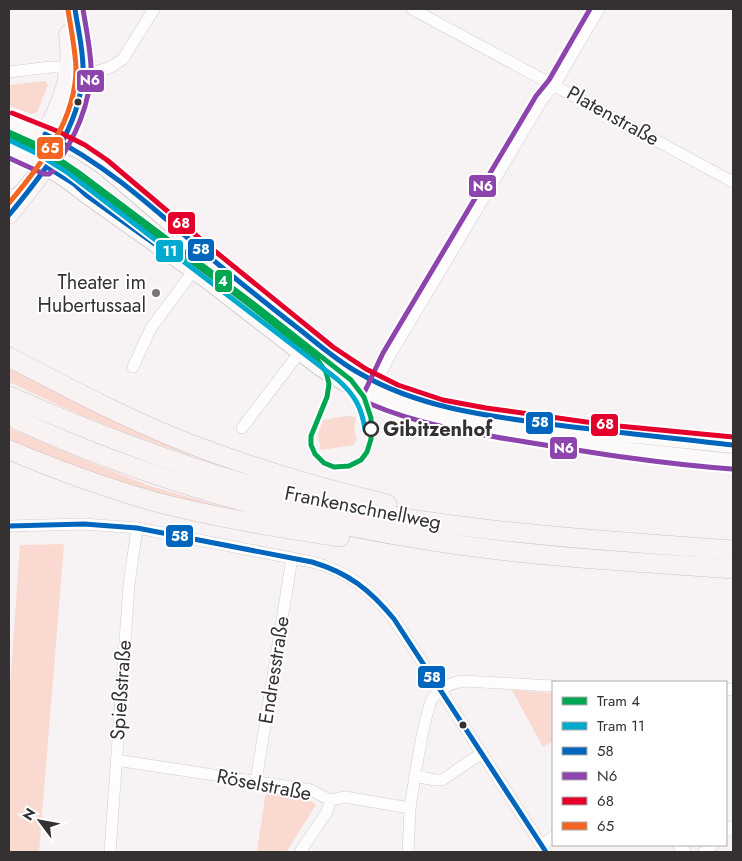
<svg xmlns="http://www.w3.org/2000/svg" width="742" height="861" viewBox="0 0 742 861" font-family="Jost,sans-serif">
<rect width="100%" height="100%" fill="#f7f2f3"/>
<!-- green -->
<g fill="#fad9d0">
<polygon points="45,81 48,85 37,112 32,114 9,106 9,85"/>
<path d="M9 365 278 482C228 467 180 453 132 435 90 420 49 401 9 382Z"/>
<polygon points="346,416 356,417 354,432 357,438 354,445 321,450 318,435 323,420"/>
<polygon points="9,428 77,457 150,486 255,516 189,505 9,445"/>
<polygon points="64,544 39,852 9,852 9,700 20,545"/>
<polygon points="512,690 553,693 553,741 543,747"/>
<polygon points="266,791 306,797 316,805 286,852 257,852"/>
</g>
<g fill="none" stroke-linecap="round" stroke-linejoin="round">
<!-- minor casing -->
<g stroke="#d2cdce" stroke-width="12">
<g id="minor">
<polyline points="412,9 733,182"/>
<polyline points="9,72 51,67 69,67"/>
<polyline points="83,76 111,67 123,59 154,9"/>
<polyline points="133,367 151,328 206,254"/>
<polyline points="374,387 389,357 542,100 555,84 599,9"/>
<polyline points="242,428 300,352"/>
<path d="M9 526 84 524 137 528 312 562C349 571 370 590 394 619L546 852"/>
<polyline points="726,690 733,689"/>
<path d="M482 753 442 780H435L415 776C418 759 425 710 433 698 441 687 451 683 463 681L553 686"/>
<polyline points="116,760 311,790 330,800 345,797 410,808"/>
<polyline points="256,781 292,558"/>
<polyline points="726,832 733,826"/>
<polyline points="542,845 553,837"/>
<polyline points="678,845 685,852"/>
<polyline points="110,852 129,585 137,528"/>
<polyline points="300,852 327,812 330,800"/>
<polyline points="408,852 410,808 415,776"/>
<polyline points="704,852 713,845"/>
</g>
</g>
<!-- secondary casing -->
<g stroke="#d2cdce" stroke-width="18">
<g id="secondary">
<polyline points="9,120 54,138 82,152 103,166 206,254 329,353 362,375 395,392 441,407 485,415 607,432 733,445"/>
<path d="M9 150C37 161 63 175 86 195L208 281 319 367 345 383 389 404 425 415 499 430 632 451 733 462"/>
</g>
</g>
<!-- primary casing -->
<g stroke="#cdc4c5" stroke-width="19">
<g id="primary">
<path d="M9 180C45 138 77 92 68 34"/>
<path d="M9 215C42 175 81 129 83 74 84 52 78 30 75 9"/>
</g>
</g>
<!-- trunk casing -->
<g stroke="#cdc4c5" stroke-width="20">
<g id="trunk">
<path d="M9 357C74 391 140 426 209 451 267 472 327 490 387 504"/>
<path d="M9 396C98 435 188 470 283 494 430 530 582 539 733 550"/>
<path d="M9 416C145 480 291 520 439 542 536 557 635 562 733 569"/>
<path d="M9 450C62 472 116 492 171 506 227 519 283 529 340 537"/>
</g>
</g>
<!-- minor -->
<use href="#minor" stroke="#fefdfd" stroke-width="11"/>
<!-- secondary -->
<use href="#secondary" stroke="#fcf9f9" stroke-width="16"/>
<!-- primary -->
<use href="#primary" stroke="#faf5f6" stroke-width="18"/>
<!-- trunk -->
<use href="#trunk" stroke="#f8f2f3" stroke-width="19"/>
<!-- bus-1 casing -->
<g stroke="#fff" stroke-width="9">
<g id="bus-1">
<path d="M45 134C107 165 153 208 205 253 235 279 267 304 299 329 318 344 337 361 359 373 417 407 485 416 550 424 611 432 672 438 733 445"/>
<polyline points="47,167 74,184 86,195 173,257"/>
<path d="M9 215C43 174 79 130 83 74 84 52 78 30 75 9"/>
<path d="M9 526 84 524 137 528 312 562C349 573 370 590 394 619L546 852"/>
</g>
</g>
<!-- bus-2 casing -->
<g stroke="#fff" stroke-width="9">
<g id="bus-2">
<path d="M590 9 549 80 536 96 383 353 364 393V398L368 403C419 425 471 433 526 442 594 453 663 464 732 469"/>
<path d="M9 158 44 174H49L53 171C74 139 91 105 91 66 90 47 86 28 83 9"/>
</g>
</g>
<!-- bus-3 casing -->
<g stroke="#fff" stroke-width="9">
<g id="bus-3">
<polyline points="12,113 57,131 85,145 107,160 211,248 333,347 366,369 398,385 443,400 486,408 608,425 733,437"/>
<polyline points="12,143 43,157 63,169 177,251"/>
</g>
</g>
<!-- bus-4 casing -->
<g stroke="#fff" stroke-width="9">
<path id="bus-4" d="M9 203C41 165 76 120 76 68 75 48 71 29 68 10"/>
</g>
<!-- bus-1 -->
<use href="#bus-1" stroke="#0065bd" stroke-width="5"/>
<!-- bus-2 -->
<use href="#bus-2" stroke="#8e44ad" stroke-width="5"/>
<!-- bus-3 -->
<use href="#bus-3" stroke="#e4002b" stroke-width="5"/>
<!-- bus-4 -->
<use href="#bus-4" stroke="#f26522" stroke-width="5"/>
<!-- tram-1 casing -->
<g stroke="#fff" stroke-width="9">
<polyline id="tram-1" points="9,132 38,145 78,172 254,304 351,380 364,397 371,418 371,439 367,452 361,460 349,466 334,467 324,463 315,454 311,445 311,436 327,397 329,384 326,372 316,358 247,303 71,171 41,151 9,136"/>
</g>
<!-- tram-2 casing -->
<g stroke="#fff" stroke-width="9">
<path id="tram-2" d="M9 140 38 154 68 173 337 379C354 394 362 407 365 430"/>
</g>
<!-- tram-1 -->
<use href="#tram-1" stroke="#00a651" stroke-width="5"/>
<!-- tram-2 -->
<use href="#tram-2" stroke="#00a9ce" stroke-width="5"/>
</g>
<!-- markers -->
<g fill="#353132" stroke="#fff" stroke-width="2">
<circle cx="78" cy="102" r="4.5"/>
<circle cx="463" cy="725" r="4.5"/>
</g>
<circle fill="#797576" stroke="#fff" stroke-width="2" cx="156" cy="293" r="5"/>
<circle fill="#fff" stroke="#353132" stroke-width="2.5" cx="371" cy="429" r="7"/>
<g text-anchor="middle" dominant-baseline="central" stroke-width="4" stroke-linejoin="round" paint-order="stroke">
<!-- street labels -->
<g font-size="20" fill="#353132" stroke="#fff">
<text transform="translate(613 116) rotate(29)">Platenstraße</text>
<text transform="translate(363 508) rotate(11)">Frankenschnellweg</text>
<text transform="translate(274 670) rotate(-81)">Endresstraße</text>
<text transform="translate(121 690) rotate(-86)">Spießstraße</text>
<text transform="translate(264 785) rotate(11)">Röselstraße</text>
</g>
<!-- poi labels -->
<g font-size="20" fill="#353132" stroke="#fff" text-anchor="end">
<text x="146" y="282">Theater im<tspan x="146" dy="23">Hubertussaal</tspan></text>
</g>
<!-- stop labels -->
<g font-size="20" font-weight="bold" fill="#353132" stroke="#fff" text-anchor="start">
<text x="383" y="429">Gibitzenhof</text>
</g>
</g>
<g stroke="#fff" stroke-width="2">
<rect x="76" y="69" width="29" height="24" rx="5" fill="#8e44ad"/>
<rect x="36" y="136" width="28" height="24" rx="5" fill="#f26522"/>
<rect x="468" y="174" width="29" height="24" rx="5" fill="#8e44ad"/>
<rect x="167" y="211" width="29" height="24" rx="5" fill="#e4002b"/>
<rect x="187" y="238" width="28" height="24" rx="5" fill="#0065bd"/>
<rect x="155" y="239" width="29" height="24" rx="5" fill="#00a9ce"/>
<rect x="214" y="269" width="19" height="24" rx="5" fill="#00a651"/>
<rect x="525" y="411" width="29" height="24" rx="5" fill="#0065bd"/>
<rect x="590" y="413" width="29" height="24" rx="5" fill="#e4002b"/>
<rect x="549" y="436" width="29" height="24" rx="5" fill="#8e44ad"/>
<rect x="165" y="524" width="29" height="24" rx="5" fill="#0065bd"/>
<rect x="417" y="665" width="29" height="24" rx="5" fill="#0065bd"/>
</g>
<g font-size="14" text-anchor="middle" font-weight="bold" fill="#fff">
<text x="90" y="85">N6</text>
<text x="50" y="153">65</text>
<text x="483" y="191">N6</text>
<text x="181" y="228">68</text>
<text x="201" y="254">58</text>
<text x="170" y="256">11</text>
<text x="223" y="286">4</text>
<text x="540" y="427">58</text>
<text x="605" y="429">68</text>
<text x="564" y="453">N6</text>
<text x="180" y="541">58</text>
<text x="432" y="682">58</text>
</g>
<!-- border -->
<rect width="742" height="861" fill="none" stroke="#353132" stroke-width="20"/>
<!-- legend -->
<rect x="552" y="681" width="175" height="165" fill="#ffffff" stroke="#aeadad"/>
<rect x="562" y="697" width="25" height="8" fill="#00a651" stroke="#aeadad"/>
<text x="597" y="706" font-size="15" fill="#353132">Tram 4</text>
<rect x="562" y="722" width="25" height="8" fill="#00a9ce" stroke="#aeadad"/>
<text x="597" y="731" font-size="15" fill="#353132">Tram 11</text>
<rect x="562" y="747" width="25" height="8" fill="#0065bd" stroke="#aeadad"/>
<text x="597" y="756" font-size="15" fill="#353132">58</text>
<rect x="562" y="772" width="25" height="8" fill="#8e44ad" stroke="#aeadad"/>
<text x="597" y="781" font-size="15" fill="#353132">N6</text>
<rect x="562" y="797" width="25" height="8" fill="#e4002b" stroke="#aeadad"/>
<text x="597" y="806" font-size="15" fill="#353132">68</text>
<rect x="562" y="822" width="25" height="8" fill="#f26522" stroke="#aeadad"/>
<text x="597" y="831" font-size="15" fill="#353132">65</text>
<!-- north arrow -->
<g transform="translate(40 821) rotate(302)" stroke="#ffffff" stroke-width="4" paint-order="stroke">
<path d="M0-4L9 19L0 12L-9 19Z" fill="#353132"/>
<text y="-8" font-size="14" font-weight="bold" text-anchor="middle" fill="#353132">N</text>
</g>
</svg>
